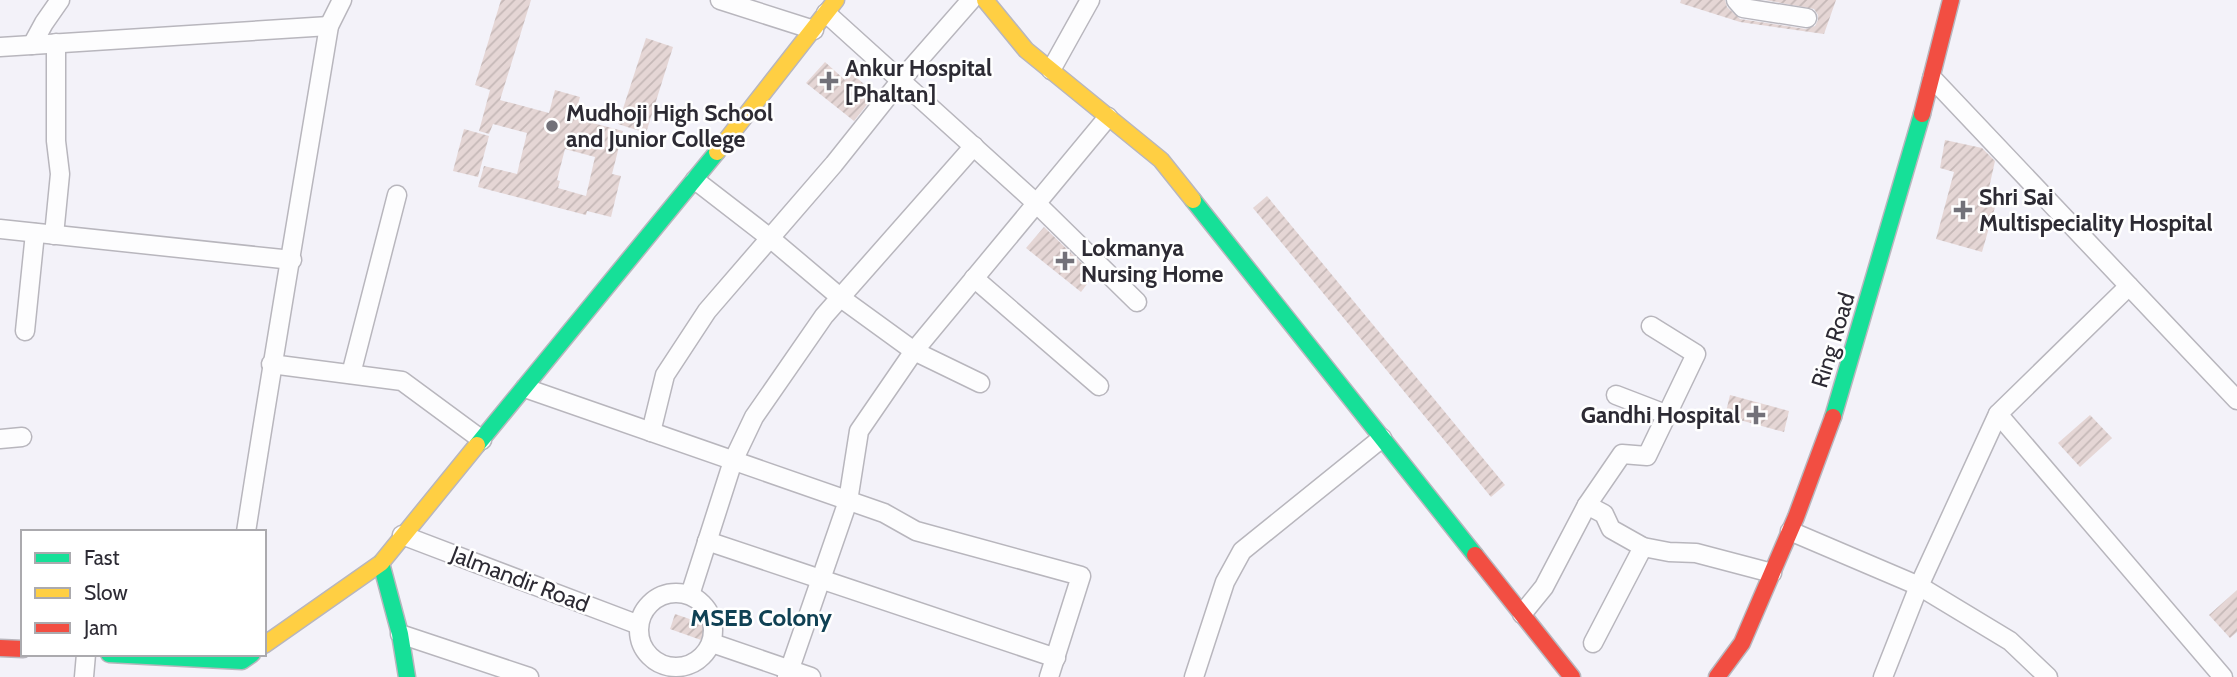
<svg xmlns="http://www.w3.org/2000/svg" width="2237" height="677" viewBox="0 0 2237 677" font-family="Cabin,sans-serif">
<defs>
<pattern id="building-hatch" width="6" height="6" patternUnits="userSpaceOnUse" patternTransform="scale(1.75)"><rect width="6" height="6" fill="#e5d6d5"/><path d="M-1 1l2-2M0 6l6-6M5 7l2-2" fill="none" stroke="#c5b8b7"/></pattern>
</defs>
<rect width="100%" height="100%" fill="#f3f2f9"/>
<!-- building -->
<g fill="url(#building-hatch)" fill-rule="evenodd">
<path d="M501 0H531L500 100 549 113 555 90 580 97 574 118 623 131 612 174 621 176 611 217 587 211 586 215 478 187 484 166 517 174 527 133 493 124 489 134 479 131 490 90 475 85ZM565 149 595 157 586 196 558 188 560 181 557 180Z"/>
<polygon points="1681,0 1725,0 1727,7 1740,19 1806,29 1815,26 1818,20 1818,15 1814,9 1765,0 1836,0 1824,34 1740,22 1680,3"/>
<polygon points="646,38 673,47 646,133 618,124"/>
<polygon points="825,62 845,80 851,73 864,84 858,91 870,101 854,121 806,83"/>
<polygon points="464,129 489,136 478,177 453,171"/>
<polygon points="1945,140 1982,148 1995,161 1987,197 1997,200 1982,252 1936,239 1954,172 1940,168"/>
<polygon points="1267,196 1505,485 1491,497 1253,208"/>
<polygon points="1044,227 1094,275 1081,292 1026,248"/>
<polygon points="1730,395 1789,411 1784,432 1725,416"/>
<polygon points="2090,415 2112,438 2080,467 2058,443"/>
<polygon points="2237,590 2237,632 2230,638 2209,615"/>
<polygon points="675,614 707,625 701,640 670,629"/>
</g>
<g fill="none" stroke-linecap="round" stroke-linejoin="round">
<!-- street casing -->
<g stroke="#b8b6bd" stroke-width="21">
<g id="street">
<polyline points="720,0 814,30"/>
<polyline points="1736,0 1743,8 1807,18"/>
<polyline points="826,13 1036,203 1137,302"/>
<polyline points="32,45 44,23 60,0"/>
<polyline points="0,47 329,26"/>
<polyline points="1051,70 1090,0"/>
<polyline points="1932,78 2237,400"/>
<polyline points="695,180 770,238 841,298 914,351 980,383"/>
<polyline points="0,229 292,260"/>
<polyline points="54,235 60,174 56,141 56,43"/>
<polyline points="974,278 1099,386"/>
<polyline points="25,331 35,233"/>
<polyline points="271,364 402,381 482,440"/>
<polyline points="351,374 397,195"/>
<polyline points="525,388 884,513 916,531 1081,576 1049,677"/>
<polyline points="1616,395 1668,415"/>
<polyline points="1998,414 2223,677"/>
<polyline points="651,432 665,375 707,311 834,164 901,80 971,0"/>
<polyline points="0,439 22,437"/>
<polyline points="1587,505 1604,514 1611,529 1643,547 1669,552 1696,553 1772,573"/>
<polyline points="1790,531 1919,586 2010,641 2048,677"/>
<path d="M246 532C272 363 301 195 329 26L342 0"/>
<polyline points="402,535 639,625"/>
<polyline points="707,541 1056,658"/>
<circle cx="676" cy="630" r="37"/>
<polyline points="690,595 733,461 754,417 824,316 974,146"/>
<polyline points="1522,614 1544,587 1587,505 1622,454 1647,456 1696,354 1651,326"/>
<polyline points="400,634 529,677"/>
<polyline points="712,643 811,677"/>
<polyline points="1593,643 1643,547"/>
<polyline points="84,677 86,654"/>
<polyline points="787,677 848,501 859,431 914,351 1108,117"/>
<polyline points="1194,677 1225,582 1242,551 1382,438"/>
<polyline points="1883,677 1919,586 1998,414 2129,286"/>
</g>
</g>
<!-- fast casing -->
<g stroke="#b8b6bd" stroke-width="19">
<g id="fast">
<polyline points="1193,200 1475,555"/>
<polyline points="1833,417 1922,114"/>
<polyline points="477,445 717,152"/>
<polyline points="381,563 400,634 407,677"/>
<polyline points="109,654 242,661 252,654"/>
</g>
</g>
<!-- slow casing -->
<g stroke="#b8b6bd" stroke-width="19">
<g id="slow">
<polyline points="985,0 1026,50 1161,160 1193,200"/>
<polyline points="717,152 836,0"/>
<polyline points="264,645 381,563 477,445"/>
</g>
</g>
<!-- jam casing -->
<g stroke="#b8b6bd" stroke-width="19">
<g id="jam">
<polyline points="1922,114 1951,0"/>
<polyline points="1475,555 1572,677"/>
<polyline points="0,648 23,649"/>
<polyline points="1717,677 1742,643 1796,517 1833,417"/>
</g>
</g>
<!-- street -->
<use href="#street" stroke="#fdfdfe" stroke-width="18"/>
<!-- fast -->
<use href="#fast" stroke="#16e098" stroke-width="16"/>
<!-- slow -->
<use href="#slow" stroke="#ffcf43" stroke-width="16"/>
<!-- jam -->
<use href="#jam" stroke="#f24e42" stroke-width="16"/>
</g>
<!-- markers -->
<g fill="#727179" stroke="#fff" stroke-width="2.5">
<path d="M825.5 70.5h7v7h7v7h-7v7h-7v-7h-7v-7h7z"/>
<circle cx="552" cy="126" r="7"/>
<path d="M1959.5 199.5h7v7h7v7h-7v7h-7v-7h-7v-7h7z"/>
<path d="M1061.5 250.5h7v7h7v7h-7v7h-7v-7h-7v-7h7z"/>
<path d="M1752.5 404.5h7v7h7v7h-7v7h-7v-7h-7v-7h7z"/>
</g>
<g text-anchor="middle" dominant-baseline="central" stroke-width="5" stroke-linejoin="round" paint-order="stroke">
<!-- poi labels -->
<g font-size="23" font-weight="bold" fill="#2d2b34" stroke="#fff" text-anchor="start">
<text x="845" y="68">Ankur Hospital<tspan x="845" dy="26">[Phaltan]</tspan></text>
<text x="566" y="113">Mudhoji High School<tspan x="566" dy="26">and Junior College</tspan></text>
<text x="1979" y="197">Shri Sai<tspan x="1979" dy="26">Multispeciality Hospital</tspan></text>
<text x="1081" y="248">Lokmanya<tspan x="1081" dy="26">Nursing Home</tspan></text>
<text x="1740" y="415" text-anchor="end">Gandhi Hospital</text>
</g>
<!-- street labels -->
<g font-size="23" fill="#2d2b34" stroke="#fff">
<text transform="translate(1833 340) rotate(-73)">Ring Road</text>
<text transform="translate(520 579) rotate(21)">Jalmandir Road</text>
</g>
<!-- neighbourhood labels -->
<g font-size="24" font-weight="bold" fill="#104154" stroke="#fff">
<text x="761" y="617">MSEB Colony</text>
</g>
</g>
<!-- legend -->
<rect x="21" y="530" width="245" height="126" fill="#ffffff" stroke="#abaaae" stroke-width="2"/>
<rect x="35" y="553" width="35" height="10" fill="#16e098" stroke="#abaaae" stroke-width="2"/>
<text x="84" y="565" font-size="21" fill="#2d2b34">Fast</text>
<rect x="35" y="588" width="35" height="10" fill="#ffcf43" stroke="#abaaae" stroke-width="2"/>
<text x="84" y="600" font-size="21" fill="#2d2b34">Slow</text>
<rect x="35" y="623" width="35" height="10" fill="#f24e42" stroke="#abaaae" stroke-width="2"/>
<text x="84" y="635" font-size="21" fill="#2d2b34">Jam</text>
</svg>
